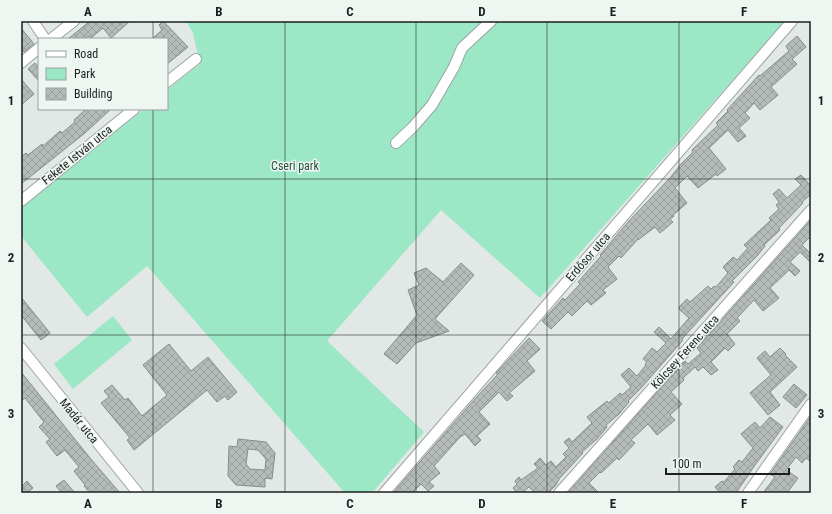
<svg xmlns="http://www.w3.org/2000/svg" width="832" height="514" viewBox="0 0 832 514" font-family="'Roboto Condensed',sans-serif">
<defs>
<pattern id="building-cross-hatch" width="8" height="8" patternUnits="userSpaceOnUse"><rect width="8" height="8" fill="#b4bbb8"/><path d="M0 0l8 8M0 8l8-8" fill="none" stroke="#9aa09e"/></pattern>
</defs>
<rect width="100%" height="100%" fill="#e1e8e5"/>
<!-- green -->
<g fill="#9be7c6">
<polygon points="186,21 785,21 540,298 441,210 327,341 424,432 372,493 345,493 147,266 87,317 21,236 21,207 144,109 167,109 167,90 200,64 193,33"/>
<polygon points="113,316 132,340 73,389 54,364"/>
</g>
<!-- building -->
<g fill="url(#building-cross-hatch)" stroke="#858c89" fill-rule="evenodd">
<polygon points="90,21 130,21 111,38 103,28 91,38 89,36 85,39 68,39"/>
<polygon points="163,21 188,47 167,64 167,39 152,39 162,30 159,25"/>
<polygon points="21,28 34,44 24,52 21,48"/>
<polygon points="797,36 806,47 792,59 797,64 771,87 778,95 760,110 754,103 745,113 750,118 739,128 746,136 738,142 728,130 709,148 726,169 717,176 716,174 698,188 687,176 675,188 687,203 673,215 674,216 670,219 673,222 660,233 655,227 638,240 638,239 621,258 619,256 608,267 617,279 603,290 606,293 591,305 587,301 572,316 568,312 551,329 542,321 563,298 565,300 580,284 578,282 601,256 600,255 628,222 670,178 681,164 693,152 692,150 718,125 716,123 728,111 727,110 759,75 760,76 789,51 786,46"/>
<polygon points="35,63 39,68 39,81 28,69"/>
<polygon points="21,79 34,94 21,105"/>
<polygon points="86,109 111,109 85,133 21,184 21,157 26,153 28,155 42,144 43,146 60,131 62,133 75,122 74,120"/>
<polygon points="801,175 811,186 811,194 802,202 803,203 779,228 780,230 764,245 765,246 757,256 732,281 734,282 690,330 682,339 683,340 641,388 628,401 629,402 619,414 606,425 607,427 597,439 582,452 583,453 559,479 556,485 548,493 535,493 529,487 522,493 517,493 513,488 517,484 515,481 519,477 521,480 538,468 534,464 540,458 546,465 551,461 556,467 566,457 563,454 569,448 564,442 569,438 572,442 592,423 587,417 607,401 609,403 620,393 622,395 631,387 621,375 629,368 637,376 646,365 645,364 647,362 643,359 652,348 657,352 666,343 654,332 659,327 671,339 689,318 680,310 679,307 687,299 690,302 708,286 711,289 714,286 716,287 728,273 723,267 733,257 737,260 748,248 744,245 771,220 769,218 779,209 776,205 779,202 773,194 779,189 787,198 801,185 795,179"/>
<polygon points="811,220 811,236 802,245 811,254 811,263 800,252 790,262 800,271 795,276 789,270 770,288 779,298 763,311 754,300 737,318 740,321 727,334 735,344 728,351 725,348 711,362 718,370 711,375 703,367 698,371 695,367 683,378 684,380 671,392 682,404 670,415 675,420 657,435 648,424 631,440 635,443 619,460 617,458 601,473 600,472 589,483 599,493 568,493 685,361 688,364 701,353 697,348"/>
<polygon points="461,263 474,275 435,319 449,331 416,343 397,364 384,354 417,315 408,290 419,285 414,273 426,268 443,282"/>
<polygon points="21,297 50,333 41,340 21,315"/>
<polygon points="529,338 540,349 527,361 535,371 509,393 513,396 507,401 499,392 479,412 490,424 477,436 481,440 475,446 465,434 460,437 434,466 440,473 429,482 434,486 428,491 421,484 412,493 393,493 474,400 498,374 496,373 498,371"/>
<polygon points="169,344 191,371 208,357 237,392 228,400 225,396 217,402 207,390 134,450 127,440 130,438 101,403 109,397 104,391 112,385 125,400 128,398 142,416 167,395 143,365"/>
<polygon points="780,348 786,354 785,355 797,367 770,392 780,405 768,415 750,393 771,375 757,358 765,351 770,357"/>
<polygon points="21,372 90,458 120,493 90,493 84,486 85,485 74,471 79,467 65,450 57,456 46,442 50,439 39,427 44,422 25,398 21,401"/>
<polygon points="794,384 807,395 796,408 783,397"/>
<polygon points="811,416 811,462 806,458 802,463 796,457 786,470 798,478 787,493 763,493 775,477 770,474"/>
<polygon points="770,417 783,427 755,465 736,493 720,493 715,487 722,481 724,482 735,469 733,467 739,460 742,462 753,448 741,434 755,422 760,428"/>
<path d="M238 439 266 442 275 453 272 479 265 478V487L236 485 228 476 229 446 237 447ZM248 449 258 450 266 459 265 470 250 469 246 464Z"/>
<polygon points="64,480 75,493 62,493 56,486"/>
<polygon points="27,481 33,488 26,493 21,493 21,487"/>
</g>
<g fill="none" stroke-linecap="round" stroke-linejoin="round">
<!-- minor casing -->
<g stroke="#9da4a1" stroke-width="12">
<g id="minor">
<polyline points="33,21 45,39"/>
<polyline points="51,39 74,21"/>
<polyline points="21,63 39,48"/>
<polyline points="167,82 196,59"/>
<polyline points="396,143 413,127 432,105 454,67 462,48 491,21"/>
<polyline points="21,201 134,109"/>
<polyline points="21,348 138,493"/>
<polyline points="384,493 792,21"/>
<polyline points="559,493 811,210"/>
<polyline points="748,493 811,404"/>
</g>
</g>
<!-- minor -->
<use href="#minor" stroke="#fff" stroke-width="10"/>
</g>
<!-- grid -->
<path fill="none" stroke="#1c1f1e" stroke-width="1" stroke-opacity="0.55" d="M153 21V39M285 21V493M416 21V493M547 21V493M679 21V493M153 109V493M21 179H811M21 335H811"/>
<g text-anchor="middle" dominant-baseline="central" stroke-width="3" stroke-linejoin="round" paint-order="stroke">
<!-- street labels -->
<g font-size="12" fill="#1c1f1e" stroke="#eef6f2">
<text transform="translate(77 155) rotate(-39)">Fekete István utca</text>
<text transform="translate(588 257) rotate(-49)">Erdősor utca</text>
<text transform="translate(685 352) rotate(-48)">Kölcsey Ferenc utca</text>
<text transform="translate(79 421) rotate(51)">Madár utca</text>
</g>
<!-- park labels -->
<g font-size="12" fill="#25503f" stroke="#eef6f2">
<text x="295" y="166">Cseri park</text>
</g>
</g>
<!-- border -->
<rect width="832" height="514" fill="none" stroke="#eef6f2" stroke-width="44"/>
<!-- legend -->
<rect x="38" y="38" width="130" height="72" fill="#eef6f2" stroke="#9aa09d"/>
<rect x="46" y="51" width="20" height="6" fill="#ffffff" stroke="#9aa09d"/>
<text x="74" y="58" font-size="12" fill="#1c1f1e">Road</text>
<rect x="46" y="68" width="20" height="12" fill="#9be7c6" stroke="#9aa09d"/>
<text x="74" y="78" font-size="12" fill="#1c1f1e">Park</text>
<rect x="46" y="88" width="20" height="12" fill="url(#building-cross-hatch)" stroke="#9aa09d"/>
<text x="74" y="98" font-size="12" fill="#1c1f1e">Building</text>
<!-- scale -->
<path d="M666 468v6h123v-6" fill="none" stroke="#1c1f1e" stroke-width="2"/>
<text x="672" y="468" font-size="12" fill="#1c1f1e" stroke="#eef6f2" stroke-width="3" paint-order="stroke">100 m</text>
<rect x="22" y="22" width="788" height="470" fill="none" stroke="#1c1f1e" stroke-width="1.5"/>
<g font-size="13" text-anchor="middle" font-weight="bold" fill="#1c1f1e">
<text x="88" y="16">A</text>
<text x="219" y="16">B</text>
<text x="350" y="16">C</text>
<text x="482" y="16">D</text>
<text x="613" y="16">E</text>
<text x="744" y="16">F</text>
<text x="11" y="105">1</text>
<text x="821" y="105">1</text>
<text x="11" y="262">2</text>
<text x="821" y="262">2</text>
<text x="11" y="418">3</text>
<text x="821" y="418">3</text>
<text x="88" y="508">A</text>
<text x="219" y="508">B</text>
<text x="350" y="508">C</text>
<text x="482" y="508">D</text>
<text x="613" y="508">E</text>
<text x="744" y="508">F</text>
</g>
</svg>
